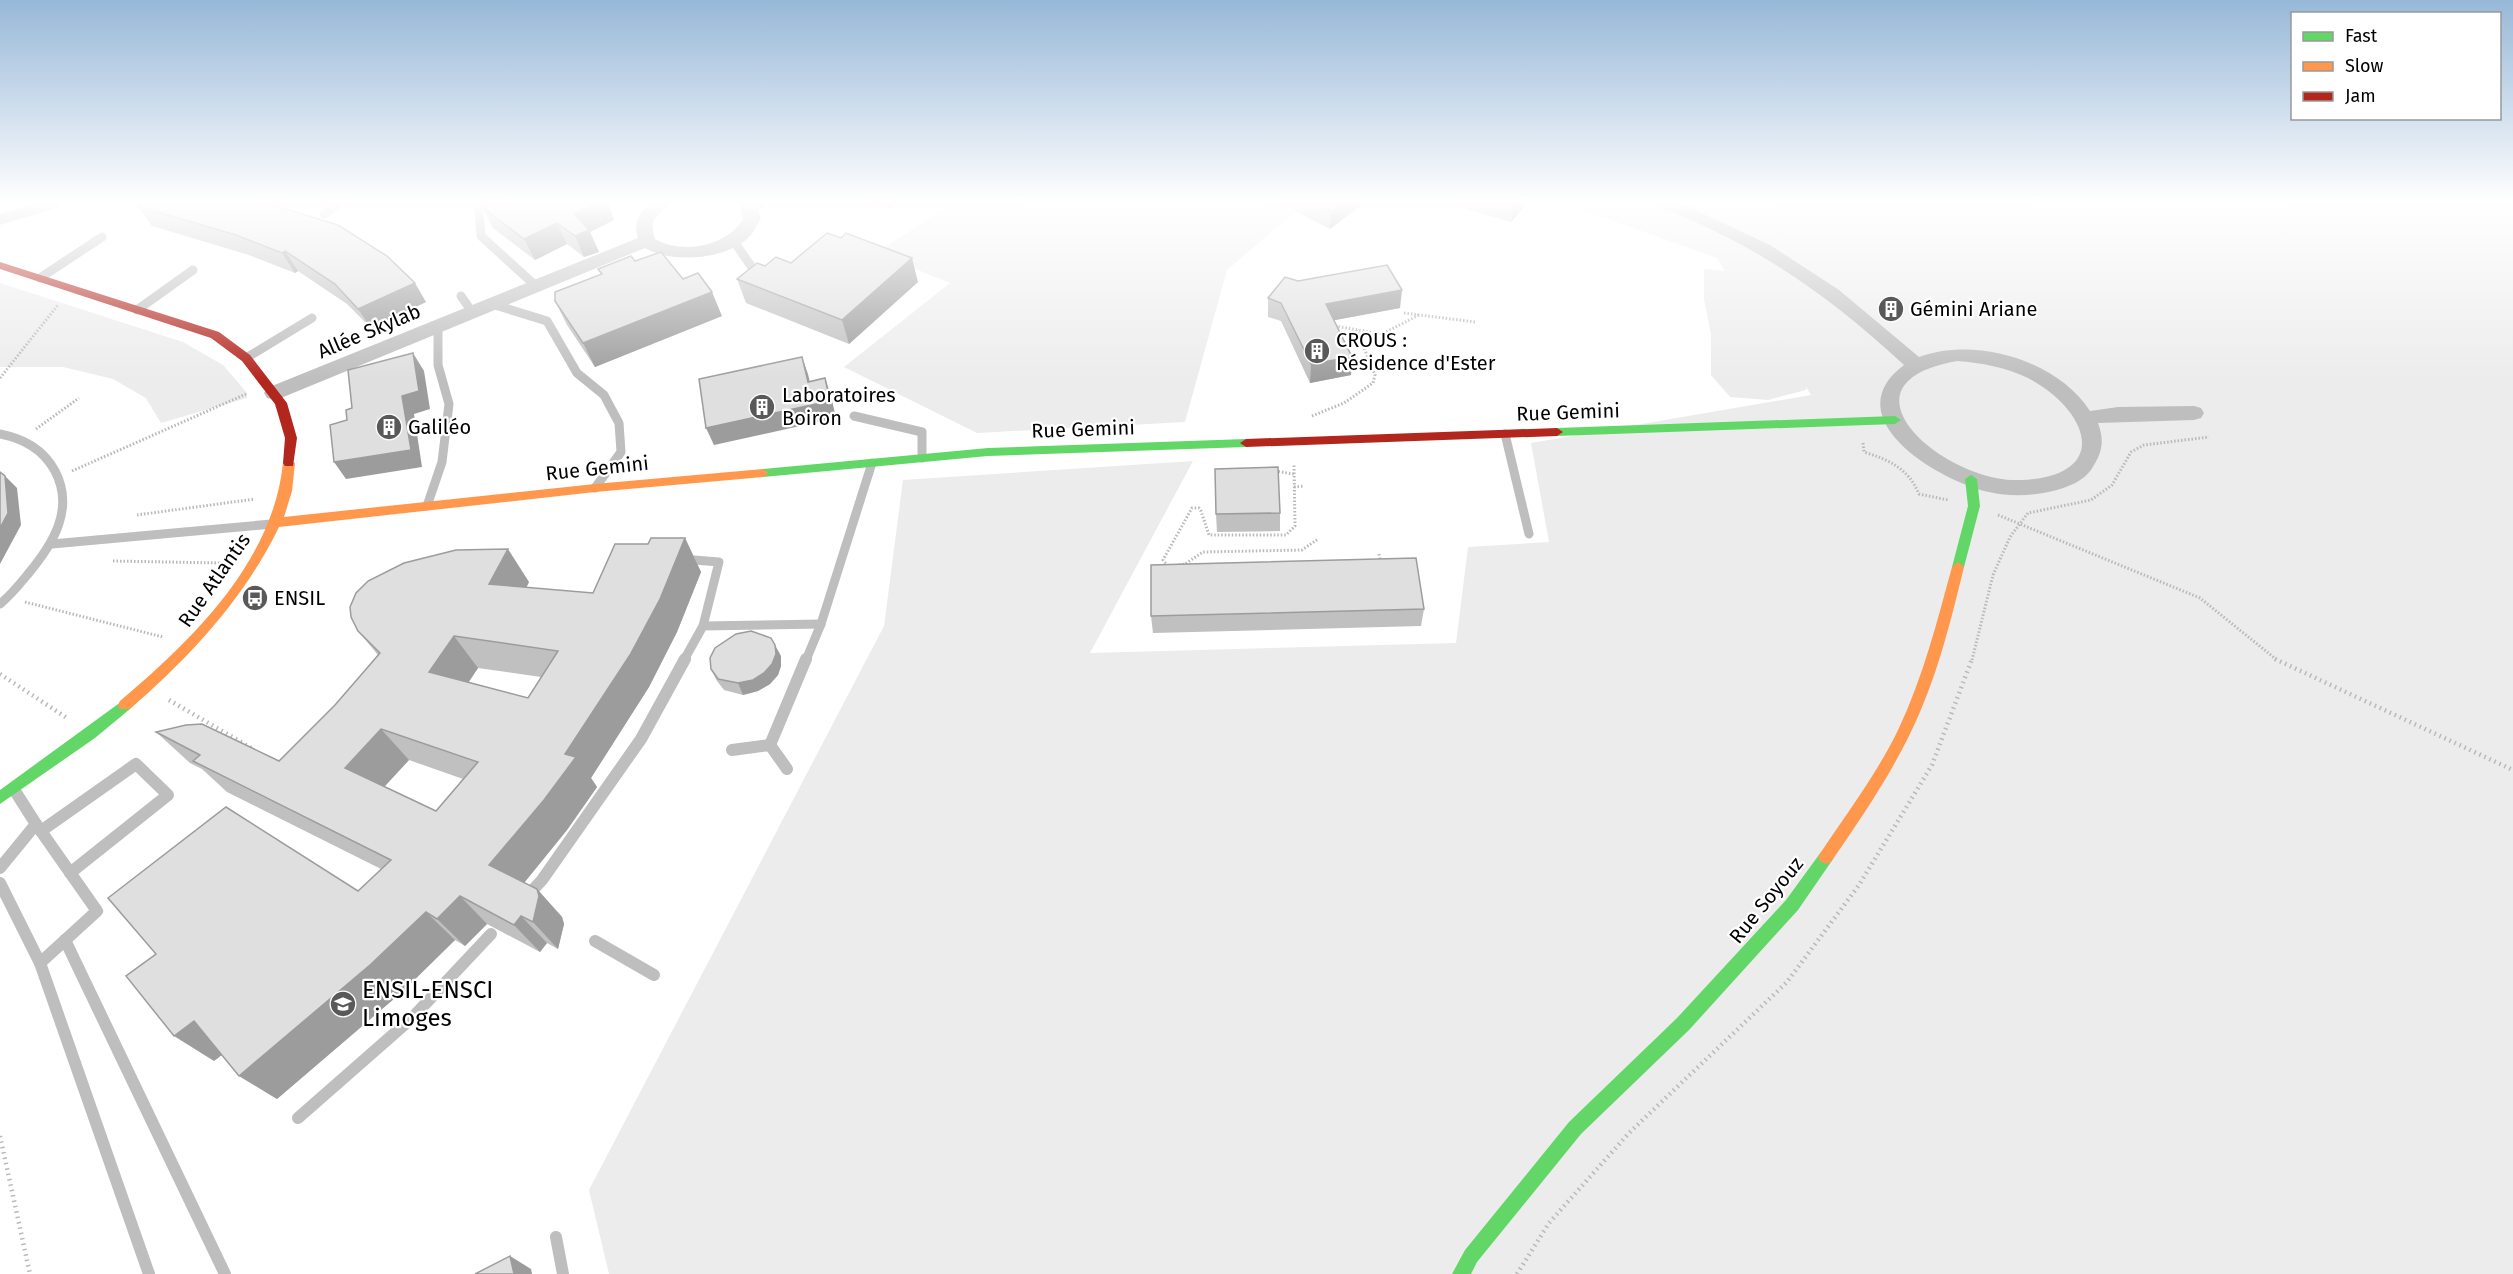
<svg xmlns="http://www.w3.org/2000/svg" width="2513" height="1274" viewBox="0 0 2513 1274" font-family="'Fira Sans',sans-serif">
<rect width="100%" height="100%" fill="#fff"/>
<!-- green -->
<g fill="#ececec">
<polygon points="953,203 1306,203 1227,270 1185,422 977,433 844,367 950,283 876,253"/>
<polygon points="1564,203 2513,203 2513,1274 609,1274 589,1190 884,626 903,480 1193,461 1090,653 1456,643 1468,547 1549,542 1531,443 1811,395 1806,387 1806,390 1768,400 1730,397 1711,375 1711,334 1704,300 1704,269 1725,271 1717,258"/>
<polygon points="0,283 183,342 223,365 247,393 247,398 161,423 146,398 113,379 63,367 0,367"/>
</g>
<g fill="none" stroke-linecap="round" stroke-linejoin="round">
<!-- path-far1 -->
<g stroke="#b9b9b9" stroke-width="3" stroke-dasharray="1.5 2" stroke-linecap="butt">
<polyline points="1404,313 1475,322"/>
<polyline points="1335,326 1382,334 1419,315"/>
<polyline points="0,378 58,305"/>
<polyline points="1312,416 1344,403 1373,383 1375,375 1357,330"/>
<polyline points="36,429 79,398"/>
<path d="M1863 443 1864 452C1889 460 1908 468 1919 494L1948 500"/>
<polyline points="72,471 246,394"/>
<polyline points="1275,471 1294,474"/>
<polyline points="1294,487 1304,486"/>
<polyline points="137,515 255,499"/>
<polyline points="1998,515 2200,598 2277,660"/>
<polyline points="1379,554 1381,564"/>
<polyline points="113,561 222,563"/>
<polyline points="1179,565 1185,564 1203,552 1302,550 1318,539"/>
<polyline points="1168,566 1163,560 1192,508 1199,508 1201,511 1209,535 1286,535 1295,526 1294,464"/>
<polyline points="25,602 163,637"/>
<polyline points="1972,660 1993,575 2010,537 2028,513 2091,500 2112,485 2131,452 2144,445 2209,437"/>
</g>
<!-- path -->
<g stroke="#b9b9b9" stroke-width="4.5" stroke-dasharray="1.5 4" stroke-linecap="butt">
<polyline points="2275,659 2513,770"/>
<polyline points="0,674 67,718"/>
<polyline points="169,700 253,749"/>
<polyline points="0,1136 30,1274"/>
<polyline points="1517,1274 1549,1223 1629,1133 1787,982 1859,885 1932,765 1972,659"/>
</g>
<!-- lane-far1 -->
<g stroke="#bebebe" stroke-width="9">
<polyline points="752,208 763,203"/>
<polyline points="479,212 481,236 536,286"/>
<polyline points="324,214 339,203"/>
<polyline points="733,240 760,279"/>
<polyline points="40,278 102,237"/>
<polyline points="461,296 472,312"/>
<polyline points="492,304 547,321 577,373 604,395 619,423 621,452 595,488"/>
<polyline points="137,310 193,270"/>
<polyline points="246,358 312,318"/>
<polyline points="854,416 922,432 922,458"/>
<path d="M0 434C24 439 43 449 55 471 75 509 53 544 28 574 19 585 11 595 0 604"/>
<polyline points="1505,434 1529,534"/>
<polyline points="427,506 442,462 449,404 438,365 438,326"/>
<polyline points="52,544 272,524"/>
<polyline points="682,559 719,562 703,626"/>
<polyline points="684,660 703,626 821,624"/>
<polyline points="806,660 821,624 872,463"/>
</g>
<!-- lane -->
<g stroke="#bebebe" stroke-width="12">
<polyline points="732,750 770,745"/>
<polyline points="787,769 770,745 806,659"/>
<polyline points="36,824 97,911 40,963"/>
<polyline points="41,831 136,764 168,795 70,873"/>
<polyline points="0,868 36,824 15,791"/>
<polyline points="0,883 40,963 149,1274"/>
<polyline points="530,893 542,880 641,739 685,659"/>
<polyline points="65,940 225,1274"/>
<polyline points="595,941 654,975"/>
<polyline points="298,1118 412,1018 491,934"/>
<polyline points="556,1237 563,1274"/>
</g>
<!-- street -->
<g fill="#bebebe" fill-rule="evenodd">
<polygon points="37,203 61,203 59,207 0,225 0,214"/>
<path d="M651 203H670C658 219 648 215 655 239 683 255 727 246 743 219L740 203H756L761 219C757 224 755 230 751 235 729 260 672 264 645 248L281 398 274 400 267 398 264 393 267 388 638 238C633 223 638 213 651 203Z"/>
<path d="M1658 203H1680L1770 245 1839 290 1919 357C1975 336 2057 360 2090 411L2118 407 2194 406 2201 408 2204 413 2201 418 2194 420 2098 423C2105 442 2102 453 2091 470 2083 481 2070 486 2057 490 2035 496 2011 497 1989 492 1939 481 1833 418 1904 365 1826 293 1758 246 1660 207ZM1957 361C1982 363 2005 367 2028 378 2089 410 2113 476 2021 480 1947 484 1827 384 1957 361Z"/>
</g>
<!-- fast -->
<g fill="#63d668" fill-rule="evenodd">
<polygon points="1895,416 1901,420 1895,424 1557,436 1551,432 1557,428"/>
<polygon points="1246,439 1252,443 1246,447 988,456 763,477 757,473 763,469 988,448"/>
<polygon points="1971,475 1977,479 1980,506 1964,567 1958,572 1952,567 1968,506 1965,479"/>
<polygon points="125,699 130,701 132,705 130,709 95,738 0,804 0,790"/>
<polygon points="1826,850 1831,852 1834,857 1831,862 1798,910 1689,1030 1581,1134 1477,1262 1471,1274 1452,1274 1465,1250 1569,1122 1677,1018 1786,900 1821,852"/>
</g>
<!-- slow -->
<g fill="#ff974d" fill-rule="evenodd">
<path d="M289 459 295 463 292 491 284 517 595 484 763 469 769 473 763 477 595 492 279 527C244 599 190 657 130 709H120L118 705 120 701C192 640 273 562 283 463Z"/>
<path d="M1958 562 1964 567C1952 616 1940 665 1920 712 1897 766 1864 814 1831 862L1826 864 1821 862 1818 857 1821 852C1848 812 1878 772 1899 728 1923 677 1937 622 1952 567Z"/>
</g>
<!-- jam -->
<g fill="#b3261e" fill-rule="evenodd">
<polygon points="0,262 219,332 250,355 287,403 297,438 293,466 285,466 283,463 285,438 275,404 242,361 211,338 0,269"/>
<polygon points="1557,428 1563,432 1557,436 1246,447 1240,443 1246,439"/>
</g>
</g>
<!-- wall -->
<g fill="#c0c0c0" fill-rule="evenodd">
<polygon points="266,203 426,302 371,328 347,304 298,271 295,273 249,255 152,226 137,206"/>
<polygon points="490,203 610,203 611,206 609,207 614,220 590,232 599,252 584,257 567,244 535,260 493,228 482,207 491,203"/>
<polygon points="862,203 897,203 891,209"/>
<polygon points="1295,203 1364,203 1330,229 1295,211"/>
<polygon points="1444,203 1527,203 1511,222"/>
<polygon points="635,261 683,279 722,316 595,367 567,325 555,301 601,274 598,269"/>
<polygon points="791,263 918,282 849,344 746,303 737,279 765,266"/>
<polygon points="1298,281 1400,308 1334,320 1352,357 1351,375 1310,383 1281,321 1268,317 1268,298"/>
<polygon points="1280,513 1280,531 1217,532 1216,514"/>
<path d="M685 538 701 572 677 632 649 687 591 778 597 787 567 830 524 883 537 889 562 917 564 924 558 949 547 943 540 952 487 924 465 946 455 940 402 992 277 1099 239 1076 222 1055 214 1061 381 869 227 792 202 769 190 763 156 732 279 761 335 705 378 655 358 631 529 582 526 588 593 593 648 544ZM478 668 541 677 528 698 469 682ZM409 760 463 779 436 811 384 787Z"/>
<polygon points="1424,609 1421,626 1153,633 1151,616"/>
<polygon points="781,656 781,666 778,675 770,684 758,691 743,695 724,690 717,681 711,669"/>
</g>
<!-- shaded-wall -->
<g fill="#9c9c9c">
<polygon points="597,203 610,203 611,206 609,207 614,220 590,232 599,252 584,257 575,236 574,214"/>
<polygon points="889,203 897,203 891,209"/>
<polygon points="1341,203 1364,203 1330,229 1331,211"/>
<polygon points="1515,203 1527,203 1511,222 1514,204"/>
<polygon points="557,223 567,244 535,260 524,239"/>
<polygon points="285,251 298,271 295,273 282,253"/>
<polygon points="912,258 918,282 849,344 842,320"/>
<polygon points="415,283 426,302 371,328 358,309"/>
<polygon points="1402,290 1400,308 1325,322 1326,304"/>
<polygon points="712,292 722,316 595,367 583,343"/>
<polygon points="413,353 424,371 430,409 414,414 422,467 346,479 334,462"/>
<polygon points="802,357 808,374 814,400 808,382"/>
<polygon points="1352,357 1351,375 1310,383 1311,364"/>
<polygon points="825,378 831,396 836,418 714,445 706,428"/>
<polygon points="5,476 17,488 21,525 0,564 0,528"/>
<polygon points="685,538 701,572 677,632 649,687 591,778 597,787 567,830 515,894 489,865 565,754"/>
<polygon points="508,549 529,582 511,617 489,584"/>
<polygon points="454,636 478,668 454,703 429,672"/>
<polygon points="775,645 781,656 781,666 778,675 770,684 758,691 743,695 738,683"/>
<polygon points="381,729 409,760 374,798 345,768"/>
<polygon points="537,889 562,917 564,924 558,949 533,922"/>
<polygon points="460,896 487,924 465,946 437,919"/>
<polygon points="426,912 455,940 402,992 277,1099 239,1076"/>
<polygon points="521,916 547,943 540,952 514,925"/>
<polygon points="194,1021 233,1046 214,1061 174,1036"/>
<polygon points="510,1256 531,1269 532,1274 514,1274"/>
</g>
<!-- building -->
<g fill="#dfdfdf" stroke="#9c9c9c" stroke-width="1.5" fill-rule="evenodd">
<polygon points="143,203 266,203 338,225 387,256 415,283 358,309 335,284 285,251 282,253 236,235 137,206"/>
<polygon points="492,203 597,203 574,214 589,230 575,236 557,223 524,239 482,207"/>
<polygon points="1315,203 1341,203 1331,211"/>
<polygon points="827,233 841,238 846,233 912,258 842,320 737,279 757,263 765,266 776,257 791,263"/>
<polygon points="661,252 683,279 698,273 712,292 583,343 555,301 555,292 602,274 598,269 631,256 635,261"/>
<polygon points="1387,265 1402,290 1326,304 1352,357 1311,364 1281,303 1268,298 1285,277 1298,281"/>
<polygon points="413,353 419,391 402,396 411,450 334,462 330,425 347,420 346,410 352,408 348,370"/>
<polygon points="802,357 808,382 825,378 830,401 706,428 699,379"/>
<polygon points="1278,467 1280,513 1216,514 1215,469"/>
<polygon points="0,472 5,476 8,513 0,528"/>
<path d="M651 538H685L660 599 630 655 565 754 576 757 544 800 489 865 537 889 539 896 533 922 521 916 514 925 460 896 437 919 426 912 370 965 239 1076 194 1021 174 1036 126 976 156 954 108 898 226 807 358 891 391 860 193 761 200 755 156 732 186 725 202 724 279 761 335 705 380 653 358 631 351 617 350 607 356 593 368 581 404 563 456 550 508 549 489 584 593 593 615 544H648ZM454 636 558 651 528 698 429 672ZM381 729 478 762 436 811 345 768Z"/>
<polygon points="1416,558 1424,609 1151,616 1151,565"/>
<polygon points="751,631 771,638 775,645 776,654 772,664 764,673 753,680 738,683 718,679 711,669 710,658 715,648 736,634"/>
<polygon points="510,1256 514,1274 475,1274"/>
</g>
<!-- sky -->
<linearGradient id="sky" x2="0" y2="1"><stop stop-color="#97b8d8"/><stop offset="0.53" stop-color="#fff"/><stop offset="1" stop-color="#fff" stop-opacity="0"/></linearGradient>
<rect width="2513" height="381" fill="url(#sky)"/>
<!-- icons -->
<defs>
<g id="building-disc" transform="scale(1.35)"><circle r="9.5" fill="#595959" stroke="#fff"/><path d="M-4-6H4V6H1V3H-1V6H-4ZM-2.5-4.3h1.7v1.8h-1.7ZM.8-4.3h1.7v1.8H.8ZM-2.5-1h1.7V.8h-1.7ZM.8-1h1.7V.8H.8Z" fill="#fff"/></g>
<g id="bus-disc" transform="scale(1.35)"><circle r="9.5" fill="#595959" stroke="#fff"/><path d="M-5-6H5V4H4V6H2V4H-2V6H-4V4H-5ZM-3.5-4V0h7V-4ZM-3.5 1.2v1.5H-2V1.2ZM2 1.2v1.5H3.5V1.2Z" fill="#fff"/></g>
<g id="university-disc" transform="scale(1.35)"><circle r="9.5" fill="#595959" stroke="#fff"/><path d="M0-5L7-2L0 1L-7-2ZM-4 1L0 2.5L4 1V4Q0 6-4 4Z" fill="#fff"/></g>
</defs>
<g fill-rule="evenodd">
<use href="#building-disc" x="1891" y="309"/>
<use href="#building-disc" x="1317" y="351"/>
<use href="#building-disc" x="762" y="407"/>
<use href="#building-disc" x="389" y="427"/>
<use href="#bus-disc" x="255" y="598"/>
<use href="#university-disc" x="343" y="1004"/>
</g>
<g text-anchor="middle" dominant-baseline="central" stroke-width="4.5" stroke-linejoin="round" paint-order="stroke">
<!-- poi labels -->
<g font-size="20" fill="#000" stroke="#fff" text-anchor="start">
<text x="1910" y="309">Gémini Ariane</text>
<text x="1336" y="340">CROUS :<tspan x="1336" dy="23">Résidence d'Ester</tspan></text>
<text x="782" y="395">Laboratoires<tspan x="782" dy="23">Boiron</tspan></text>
<text x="408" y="427">Galiléo</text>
<text x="274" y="598">ENSIL</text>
</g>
<!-- street labels -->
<g font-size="20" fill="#000" stroke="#fff">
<text transform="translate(369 331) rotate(-23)">Allée Skylab</text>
<text transform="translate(1568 412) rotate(-2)">Rue Gemini</text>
<text transform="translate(1083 429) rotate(-2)">Rue Gemini</text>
<text transform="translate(597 468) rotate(-6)">Rue Gemini</text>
<text transform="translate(214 580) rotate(-55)">Rue Atlantis</text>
<text transform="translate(1766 900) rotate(-51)">Rue Soyouz</text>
</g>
<!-- near-poi labels -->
<g font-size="24" fill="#000" stroke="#fff" text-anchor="start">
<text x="362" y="990">ENSIL-ENSCI<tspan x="362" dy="28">Limoges</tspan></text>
</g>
</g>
<!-- legend -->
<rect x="2291" y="12" width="210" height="108" fill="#ffffff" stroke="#999999" stroke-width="1.5"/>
<rect x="2303" y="32" width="30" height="9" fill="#63d668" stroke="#999999" stroke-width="1.5"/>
<text x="2345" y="42" font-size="18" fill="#000000">Fast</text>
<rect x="2303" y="62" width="30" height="9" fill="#ff974d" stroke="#999999" stroke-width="1.5"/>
<text x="2345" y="72" font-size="18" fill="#000000">Slow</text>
<rect x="2303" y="92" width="30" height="9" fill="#b3261e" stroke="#999999" stroke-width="1.5"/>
<text x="2345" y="102" font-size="18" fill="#000000">Jam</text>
</svg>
